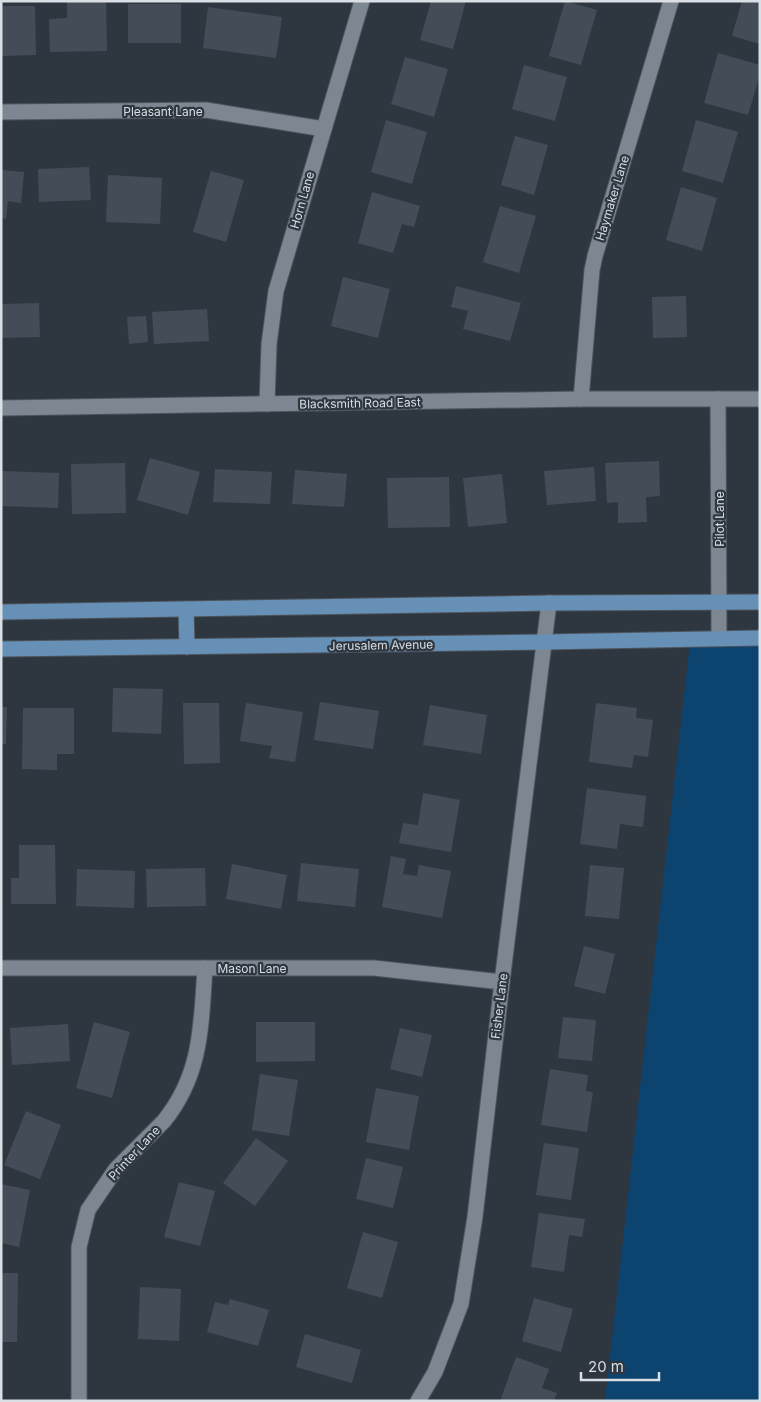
<svg xmlns="http://www.w3.org/2000/svg" width="761" height="1402" viewBox="0 0 761 1402" font-family="Inter,sans-serif">
<rect width="100%" height="100%" fill="#2e3740"/>
<!-- green -->
<polygon fill="#0c436f" points="760,632 760,1401 605,1401 691,633"/>
<!-- building -->
<g fill="#444d57">
<polygon points="67,1 106,1 107,51 50,52 49,19 67,18"/>
<polygon points="431,1 466,1 453,49 420,40"/>
<polygon points="565,1 597,10 581,65 549,56"/>
<polygon points="742,1 760,1 760,44 732,36"/>
<rect x="128" y="4" width="53" height="39"/>
<polygon points="1,6 35,6 36,55 1,56"/>
<polygon points="208,7 282,17 276,58 203,48"/>
<polygon points="718,53 760,65 760,74 748,115 704,103"/>
<polygon points="405,57 448,69 434,117 391,104"/>
<polygon points="524,65 567,77 555,121 512,109"/>
<polygon points="386,120 427,132 412,184 371,172"/>
<polygon points="696,120 738,132 723,183 682,171"/>
<polygon points="515,136 548,145 534,195 501,185"/>
<polygon points="89,167 91,200 39,202 38,169"/>
<polygon points="1,170 24,172 21,203 8,201 6,219 1,218"/>
<polygon points="211,171 244,180 226,242 193,232"/>
<polygon points="108,175 162,178 160,224 106,222"/>
<polygon points="681,187 717,198 702,251 666,240"/>
<polygon points="372,192 420,206 414,227 402,224 393,253 358,243"/>
<polygon points="500,206 536,216 519,273 483,262"/>
<polygon points="343,277 390,289 378,338 331,326"/>
<polygon points="456,286 521,303 510,341 463,329 468,311 451,307"/>
<polygon points="686,296 687,337 653,338 652,297"/>
<polygon points="39,303 40,337 1,338 1,304"/>
<polygon points="207,309 209,341 154,344 152,312"/>
<polygon points="146,316 148,342 129,344 127,317"/>
<polygon points="150,458 200,472 188,515 137,500"/>
<polygon points="659,461 660,496 646,497 647,522 618,523 618,502 607,503 605,463"/>
<polygon points="125,463 126,513 72,514 71,464"/>
<polygon points="594,467 596,501 547,505 544,471"/>
<polygon points="215,469 272,472 270,504 213,502"/>
<polygon points="295,470 347,474 344,507 292,504"/>
<polygon points="2,471 59,473 58,508 1,506"/>
<polygon points="502,474 507,523 468,527 463,478"/>
<polygon points="449,477 450,527 388,528 387,478"/>
<polygon points="113,688 163,689 161,734 112,732"/>
<polygon points="320,702 379,711 373,749 314,740"/>
<polygon points="183,703 219,703 220,763 184,764"/>
<polygon points="246,703 303,712 295,762 269,758 272,746 240,741"/>
<polygon points="596,703 637,708 636,718 653,720 648,757 634,755 632,768 589,762"/>
<polygon points="430,705 487,715 481,754 423,745"/>
<polygon points="1,707 7,707 6,744 1,744"/>
<polygon points="23,708 74,708 74,754 57,754 57,770 22,769"/>
<polygon points="587,788 646,796 643,827 620,824 617,849 580,844"/>
<polygon points="423,793 460,800 451,852 399,843 403,823 418,825"/>
<polygon points="19,845 55,845 56,904 11,904 11,878 19,878"/>
<polygon points="391,856 406,859 403,874 417,876 419,865 451,871 442,918 382,907"/>
<polygon points="301,863 359,869 355,907 297,901"/>
<polygon points="232,864 287,875 281,909 226,899"/>
<polygon points="590,865 624,868 619,919 585,916"/>
<polygon points="205,868 206,906 147,907 146,869"/>
<polygon points="77,869 135,871 134,908 76,906"/>
<polygon points="584,946 615,954 605,994 574,986"/>
<polygon points="563,1017 596,1020 592,1061 558,1058"/>
<polygon points="94,1022 130,1032 112,1098 76,1088"/>
<polygon points="256,1022 315,1022 315,1061 256,1062"/>
<polygon points="68,1024 70,1061 12,1065 10,1028"/>
<polygon points="400,1028 432,1035 422,1077 390,1069"/>
<polygon points="550,1069 588,1075 586,1091 593,1092 587,1132 541,1125"/>
<polygon points="260,1074 298,1080 289,1136 252,1130"/>
<polygon points="376,1088 419,1096 409,1150 366,1142"/>
<polygon points="26,1111 61,1125 40,1179 4,1165"/>
<polygon points="256,1138 288,1161 255,1206 223,1183"/>
<polygon points="544,1143 579,1148 571,1200 536,1195"/>
<polygon points="366,1158 403,1167 393,1208 356,1199"/>
<polygon points="179,1182 215,1191 200,1246 164,1237"/>
<polygon points="1,1184 30,1190 19,1247 1,1243"/>
<polygon points="539,1213 585,1219 582,1237 569,1235 564,1272 531,1267"/>
<polygon points="363,1232 398,1242 382,1298 347,1288"/>
<polygon points="1,1273 18,1273 17,1342 1,1342"/>
<polygon points="140,1287 181,1289 179,1341 138,1339"/>
<polygon points="534,1298 573,1309 561,1352 522,1341"/>
<polygon points="230,1299 269,1310 258,1346 207,1332 215,1302 228,1305"/>
<polygon points="305,1334 361,1350 352,1383 296,1367"/>
<polygon points="516,1357 549,1369 542,1388 557,1393 554,1401 500,1401"/>
</g>
<g fill="none" stroke-linecap="round" stroke-linejoin="round">
<!-- minor casing -->
<g stroke="#4d545c" stroke-width="17">
<g id="minor">
<polyline points="1,112 206,110 324,129"/>
<polyline points="581,399 592,270 595,256 671,1"/>
<polyline points="718,399 719,638"/>
<polyline points="267,404 269,344 276,291 362,1"/>
<polyline points="1,408 581,399 760,399"/>
<polyline points="1,968 374,968 502,982"/>
<path d="M79 1401V1247L88 1210 116 1169 164 1121C202 1074 201 1025 205 968"/>
<polyline points="418,1401 435,1372 461,1304 475,1217 502,982 549,603"/>
</g>
</g>
<!-- major casing -->
<g stroke="#4d545c" stroke-width="17">
<g id="major">
<polyline points="186,609 187,647"/>
<polyline points="1,612 549,603 760,602"/>
<polyline points="1,649 544,642 760,638"/>
</g>
</g>
<!-- minor -->
<use href="#minor" stroke="#7d8792" stroke-width="15"/>
<!-- major -->
<use href="#major" stroke="#6790b7" stroke-width="15"/>
</g>
<g text-anchor="middle" dominant-baseline="central" stroke-width="4.5" stroke-linejoin="round" paint-order="stroke">
<!-- street labels -->
<g font-size="12" fill="#d9dfe4" stroke="#2e3740">
<text x="163" y="111">Pleasant Lane</text>
<text transform="translate(612 198) rotate(-73)">Haymaker Lane</text>
<text transform="translate(302 200) rotate(-74)">Horn Lane</text>
<text transform="translate(360 403) rotate(-1)">Blacksmith Road East</text>
<text transform="translate(719 519) rotate(-90)">Pilot Lane</text>
<text transform="translate(381 645) rotate(-1)">Jerusalem Avenue</text>
<text x="252" y="968">Mason Lane</text>
<text transform="translate(499 1006) rotate(-83)">Fisher Lane</text>
<text transform="translate(134 1153) rotate(-47)">Printer Lane</text>
</g>
</g>
<!-- border -->
<rect width="761" height="1402" fill="none" stroke="#d9dfe4" stroke-width="5"/>
<!-- scale -->
<path d="M581 1372v8h78v-8" fill="none" stroke="#d9dfe4" stroke-width="2.5"/>
<text x="588" y="1372" font-size="15" fill="#d9dfe4" stroke="#2e3740" stroke-width="4" paint-order="stroke">20 m</text>
</svg>
